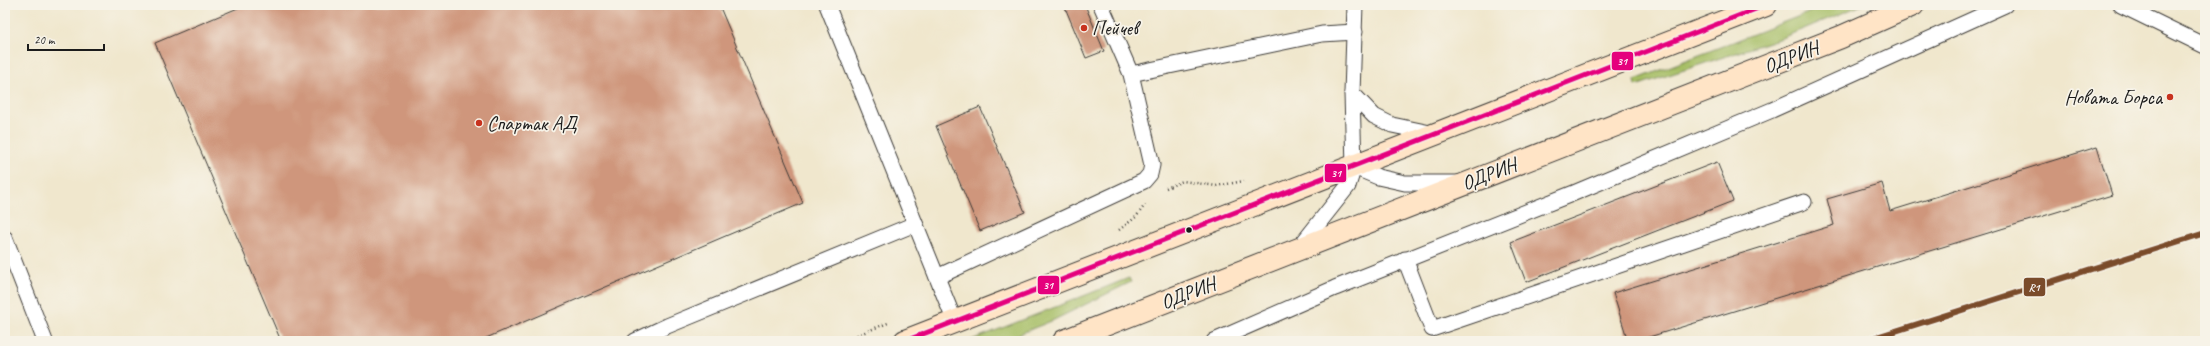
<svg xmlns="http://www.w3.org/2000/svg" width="2210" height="346" viewBox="0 0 2210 346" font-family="Caveat,sans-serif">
<rect width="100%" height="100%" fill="#f7f3e8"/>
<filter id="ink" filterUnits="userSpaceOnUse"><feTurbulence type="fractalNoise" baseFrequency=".025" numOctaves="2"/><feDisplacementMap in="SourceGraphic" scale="8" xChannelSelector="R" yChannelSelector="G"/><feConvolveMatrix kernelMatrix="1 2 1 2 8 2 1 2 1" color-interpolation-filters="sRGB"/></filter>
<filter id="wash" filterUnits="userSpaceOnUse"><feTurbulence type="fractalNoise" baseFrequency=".012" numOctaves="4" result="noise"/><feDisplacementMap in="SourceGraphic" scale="16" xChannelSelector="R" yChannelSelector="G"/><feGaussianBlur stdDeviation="0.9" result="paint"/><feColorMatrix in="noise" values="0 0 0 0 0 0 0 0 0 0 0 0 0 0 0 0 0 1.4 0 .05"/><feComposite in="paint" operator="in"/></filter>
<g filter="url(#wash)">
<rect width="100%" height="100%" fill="#f0e7cd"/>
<!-- green -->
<g fill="#a5bd63" stroke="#606c40">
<polygon points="1828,5 1862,5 1784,37 1636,86 1635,80"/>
<polygon points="1129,278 1131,282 1054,320 1002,341 969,341"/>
</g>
<g id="blocks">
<!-- building -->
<g fill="#cf967c">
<polygon points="245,5 719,5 803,203 479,341 281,341 155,43"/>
<polygon points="1064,5 1085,5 1104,51 1086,58"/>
<polygon points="980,107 1025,212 980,231 936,126"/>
<polygon points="2097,147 2112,195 1636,341 1628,341 1613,293 1834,225 1827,199 1882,183 1890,211"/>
<polygon points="1717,162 1733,201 1526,282 1511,242"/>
</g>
</g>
</g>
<g filter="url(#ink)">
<use href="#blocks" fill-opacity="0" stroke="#3c3a37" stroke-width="1"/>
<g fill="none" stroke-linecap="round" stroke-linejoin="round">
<!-- service casing -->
<g stroke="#3c3a37" stroke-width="17">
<g id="service">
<polyline points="827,5 955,322"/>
<polyline points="2121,5 2205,46"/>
<polyline points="1131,74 1322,34 1355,32"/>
<polyline points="1352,93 1374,116 1392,125 1435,134"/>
<polyline points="1354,167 1378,177 1405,183 1459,183"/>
<polyline points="5,238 45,341"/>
<polyline points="1299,248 1348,186 1354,167 1352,93 1355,5"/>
<polyline points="1405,259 1432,329 1804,202"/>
<polyline points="937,277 1144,181 1150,174 1152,165 1131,74 1101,5"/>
<polyline points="635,341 667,326 915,224"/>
<polyline points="1214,341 1335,288 1574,193 1772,110 2005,5"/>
</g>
</g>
<!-- secondary casing -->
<g stroke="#3c3a37" stroke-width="24">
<g id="secondary">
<polyline points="905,341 1766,5"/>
<polyline points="1064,341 1841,37 1913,5"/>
</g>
</g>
<!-- path -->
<g stroke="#3c3a37" stroke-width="2.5" stroke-dasharray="1 3" stroke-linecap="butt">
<polyline points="1166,188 1183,181 1216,186 1244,181"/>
<polyline points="1119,230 1136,217 1145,205"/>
<polyline points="842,341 888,323"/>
</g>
<!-- service -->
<use href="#service" stroke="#fff" stroke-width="15"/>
<!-- secondary -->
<use href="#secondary" stroke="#ffe4c6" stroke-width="22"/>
<!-- rail casing -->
<g stroke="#1c1c1c" stroke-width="4.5">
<polyline id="rail" points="1864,341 2205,233"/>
</g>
<!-- rail -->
<use href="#rail" stroke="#f7f3e8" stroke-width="3" stroke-dasharray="9" stroke-linecap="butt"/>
<!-- bus-1 casing -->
<g stroke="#f7f3e8" stroke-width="8">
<polyline id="bus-1" points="905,341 1766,5"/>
</g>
<!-- bus-1 -->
<use href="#bus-1" stroke="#e5007d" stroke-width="5"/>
<!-- rail-1 casing -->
<g stroke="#f7f3e8" stroke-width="9">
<polyline id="rail-1" points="1864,341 2205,233"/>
</g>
<!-- rail-1 -->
<use href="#rail-1" stroke="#7a4b2a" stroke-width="6"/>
</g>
</g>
<!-- markers -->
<g fill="#c8321e" stroke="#f7f3e8" stroke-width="1.5">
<circle cx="1084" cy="28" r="4"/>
<circle cx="2170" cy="97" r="4"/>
<circle cx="479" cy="123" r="4"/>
</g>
<circle fill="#1c1c1c" stroke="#f7f3e8" stroke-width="1.5" cx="1189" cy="230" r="3.5"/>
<g text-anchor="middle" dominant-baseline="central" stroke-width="3.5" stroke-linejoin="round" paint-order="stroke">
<!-- poi labels -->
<g font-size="20" fill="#1c1c1c" stroke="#f7f3e8" text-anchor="start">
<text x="1092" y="28">Пейчев</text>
<text x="2162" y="97" text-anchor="end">Новата Борса</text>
<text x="487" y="123">Спартак АД</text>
</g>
<!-- street labels -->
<g font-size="20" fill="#1c1c1c" stroke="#f7f3e8">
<text transform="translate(1791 57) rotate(-21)">ОДРИН</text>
<text transform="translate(1489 174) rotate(-21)">ОДРИН</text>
<text transform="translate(1188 293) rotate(-21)">ОДРИН</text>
</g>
</g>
<g stroke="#f7f3e8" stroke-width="1.5">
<rect x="1611" y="51" width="23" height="20" rx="4" fill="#e5007d"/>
<rect x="1324" y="163" width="23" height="20" rx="4" fill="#e5007d"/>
<rect x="1037" y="275" width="23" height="20" rx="4" fill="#e5007d"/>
<rect x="2023" y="277" width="23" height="20" rx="4" fill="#7a4b2a"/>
</g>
<g font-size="11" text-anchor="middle" font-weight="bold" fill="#fff">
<text x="1622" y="65">31</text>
<text x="1336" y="177">31</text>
<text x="1048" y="289">31</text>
<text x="2034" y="291">R1</text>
</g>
<!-- margin -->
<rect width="2210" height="346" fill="none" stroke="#f7f3e8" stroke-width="20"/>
<!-- scale -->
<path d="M28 44v6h76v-6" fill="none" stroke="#1c1c1c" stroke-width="2"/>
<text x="34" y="44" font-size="12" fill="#1c1c1c" stroke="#f7f3e8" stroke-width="3" paint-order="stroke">20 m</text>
</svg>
